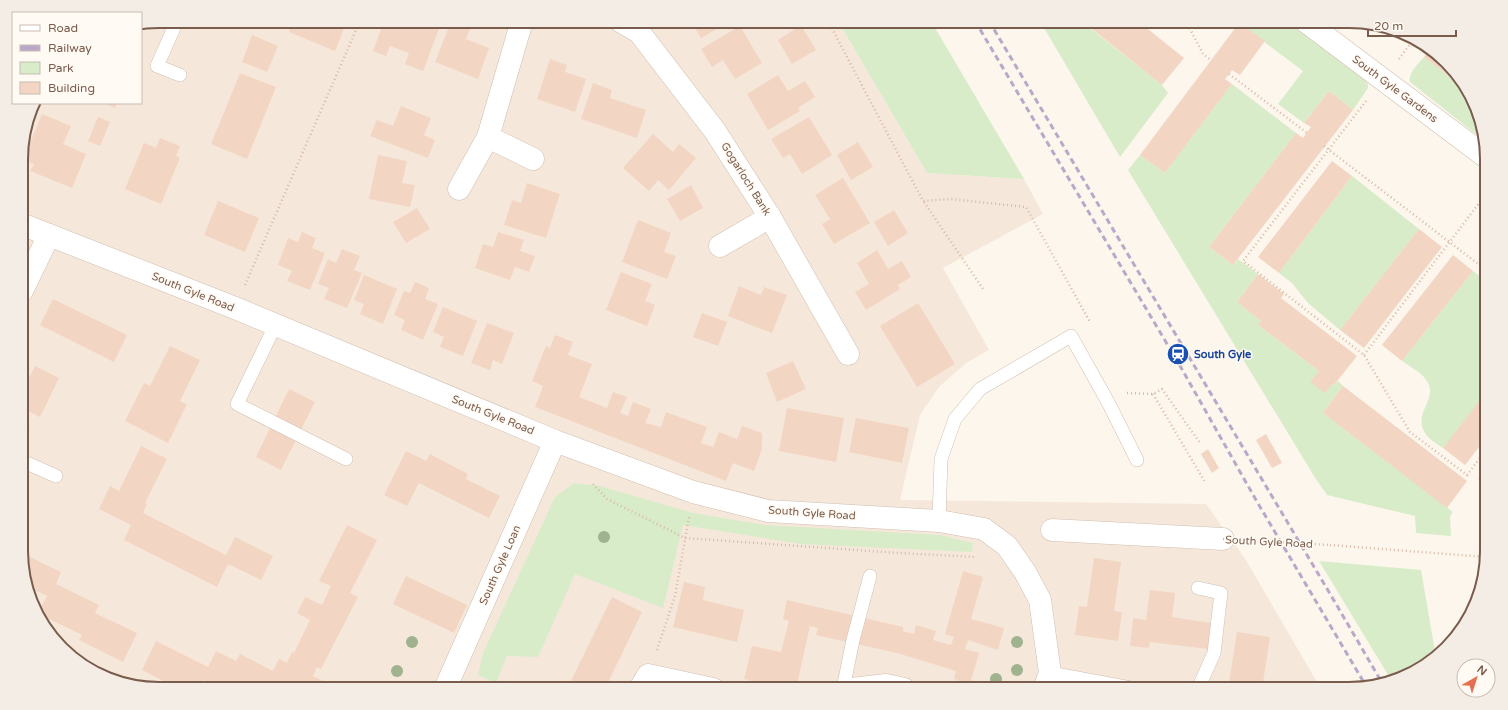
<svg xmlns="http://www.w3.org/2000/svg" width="1508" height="710" viewBox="0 0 1508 710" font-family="'Varela Round',sans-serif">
<rect width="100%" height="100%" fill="#fdf6ec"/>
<!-- residential -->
<polygon fill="#f5e8da" points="159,21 838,21 927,173 1024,179 1043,214 943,268 989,350 966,363 939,387 920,415 900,500 1206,504 1246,560 1321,689 159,689 106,678 49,635 22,569 21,150 34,103 141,103 141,25"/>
<!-- green -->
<g fill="#d8ecc9">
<polygon points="838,21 931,21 1024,179 927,173"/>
<polygon points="1040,21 1081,21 1162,85 1168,93 1120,157"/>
<polygon points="1241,21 1287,21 1365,80 1368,84 1368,88 1353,110 1329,91 1304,123 1278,104 1303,71 1239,23"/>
<path d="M1424 57 1464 88 1486 142 1410 82C1408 73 1418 64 1424 57Z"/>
<polygon points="1232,84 1296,133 1209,247 1233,265 1238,259 1258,274 1237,302 1261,321 1258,325 1319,371 1311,382 1332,384 1334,385 1338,381 1343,386 1323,413 1453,512 1450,516 1451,536 1416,533 1415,516 1327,495 1314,476 1128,170 1140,155 1165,173"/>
<polygon points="1352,176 1419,229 1340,330 1308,303 1292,283 1279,273"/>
<path d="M1473 271 1486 281 1487 392 1443 448C1437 444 1427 438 1424 431 1413 410 1443 397 1423 376 1417 370 1409 366 1402 361Z"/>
<polygon points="574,483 600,486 693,513 764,525 940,535 973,543 972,552 801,544 683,525 663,608 575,574 538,657 507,656 496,683 478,675 483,653 555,497"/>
<polygon points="1319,561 1421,570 1436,657 1426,666 1390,678"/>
</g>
<!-- building -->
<g fill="#f3d5c3">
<polygon points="294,21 347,21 335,51 289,32"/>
<polygon points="395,21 406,21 420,26 422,21 442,21 423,71 405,64 409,53 390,46 386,56 373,51 383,24 393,28"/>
<polygon points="691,21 731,21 701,38"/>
<polygon points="1082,21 1138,21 1184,58 1162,85"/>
<polygon points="451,22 470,29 466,39 489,48 478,79 435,62"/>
<polygon points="1239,23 1265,41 1240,75 1232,70 1229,74 1225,79 1232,84 1165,173 1140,155"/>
<polygon points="801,25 816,50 792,64 778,40"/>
<polygon points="740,26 762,63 735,79 723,60 712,67 701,49"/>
<polygon points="252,35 278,46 267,72 242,62"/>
<polygon points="1428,51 1459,75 1464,88 1424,57"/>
<polygon points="550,59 567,65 565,72 586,79 575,112 537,99"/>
<polygon points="240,73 276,87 247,159 211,144"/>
<polygon points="778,75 788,91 805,81 815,97 798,108 800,111 768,130 747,94"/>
<polygon points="593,83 612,90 610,98 646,110 637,138 581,119"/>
<polygon points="1329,91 1353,110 1233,265 1209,247 1296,133 1303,138 1311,127 1304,123"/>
<polygon points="104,103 117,103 115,108"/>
<polygon points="401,106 431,118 424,135 435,140 428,158 370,136 377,120 393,126"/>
<polygon points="42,114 71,126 63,144 86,154 72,188 30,171 34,164 23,160"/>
<polygon points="98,117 110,122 100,146 88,141"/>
<polygon points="809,117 832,155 802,174 790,154 783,158 771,139"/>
<polygon points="653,134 673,152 679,144 696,158 669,190 658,180 649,191 623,168"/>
<polygon points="160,138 180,146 176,156 180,158 161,204 125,189 144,143 156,148"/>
<polygon points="858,142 873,167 851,180 837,155"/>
<polygon points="378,155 407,161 402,183 415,185 410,207 369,199"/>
<polygon points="1332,161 1352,176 1279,273 1258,257"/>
<polygon points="843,178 870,223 834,244 822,224 830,219 815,195"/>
<polygon points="527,183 560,194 546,238 504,225 512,200 521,203"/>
<polygon points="691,185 703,208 680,221 667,199"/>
<polygon points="218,201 259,218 245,252 204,235"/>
<polygon points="417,208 430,229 406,243 393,222"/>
<polygon points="894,210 908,233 888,246 874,222"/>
<polygon points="638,220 671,233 664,252 676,256 667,279 622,262"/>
<polygon points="1419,229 1442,247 1364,348 1340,330"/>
<polygon points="302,232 316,238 312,248 325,253 310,290 287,281 292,271 278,265 288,238 298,242"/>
<polygon points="498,232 524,240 520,251 535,256 529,272 515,267 510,280 475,268 483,244 493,247"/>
<polygon points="342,249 360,256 354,270 362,273 347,308 324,299 329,288 318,284 328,259 336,263"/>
<polygon points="877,250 888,269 902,261 911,277 898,285 900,289 866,310 855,292 869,284 857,263"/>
<polygon points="1453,255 1473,271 1402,361 1382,345"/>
<polygon points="621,272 652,284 645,301 655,305 647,326 606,310"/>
<polygon points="1258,274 1284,294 1281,298 1357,356 1334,385 1332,384 1325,393 1310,382 1319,371 1258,325 1261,321 1237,302"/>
<polygon points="364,275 397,289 383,324 360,314 364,304 354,300"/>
<polygon points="415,282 429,288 425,299 438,304 423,340 401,330 405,320 394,315 404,291 410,293"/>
<polygon points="739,286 761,295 764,287 787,295 772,333 728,316"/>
<polygon points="53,299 127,335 114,362 40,325"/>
<polygon points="918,303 955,364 917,387 880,326"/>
<polygon points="443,307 477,321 463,356 440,347 444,337 433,332"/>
<polygon points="702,313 727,322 718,346 693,337"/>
<polygon points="487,323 514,333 502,364 493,360 490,370 471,363"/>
<polygon points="555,335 573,342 568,355 592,364 579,397 607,408 613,392 627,397 620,413 628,416 633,402 651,409 645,423 661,427 666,412 707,427 701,443 713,447 719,432 737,439 742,426 762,433 762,449 754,471 733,463 726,481 535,407 543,386 532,381 546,346 550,348"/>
<polygon points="170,346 200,360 180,401 187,404 168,443 125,421 144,383 150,386"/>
<polygon points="793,361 806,389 777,402 766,373"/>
<polygon points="35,366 59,378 40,417 22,408 22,392"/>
<polygon points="1343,386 1467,481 1447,508 1323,413"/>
<polygon points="289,389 315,402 281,470 256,457"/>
<polygon points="1487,391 1487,437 1465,465 1443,448"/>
<polygon points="787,408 844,418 836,462 779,451"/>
<polygon points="856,418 909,428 902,463 849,452"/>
<polygon points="22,420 30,425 22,442"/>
<polygon points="1266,434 1282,463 1272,468 1256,440"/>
<polygon points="141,446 167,459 145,503 147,504 143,513 226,555 235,537 273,556 261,580 228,564 217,587 124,540 131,525 99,509 110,486 119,491"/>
<polygon points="1208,449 1219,468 1212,473 1201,454"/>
<polygon points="406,451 426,461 430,454 468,474 466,479 500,496 489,518 419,483 407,506 384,495"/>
<polygon points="1487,468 1487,486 1478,479"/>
<polygon points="347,525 377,540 350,593 358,597 321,669 317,667 313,676 321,680 316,689 278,689 270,685 268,689 242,689 228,682 224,689 220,689 203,680 199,689 179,689 142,670 156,641 208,667 216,651 236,661 240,654 273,671 279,659 287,663 292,652 294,653 310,620 297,613 305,597 322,605 331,586 319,581"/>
<polygon points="24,554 61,572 56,584 99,605 95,613 137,633 123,662 79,640 82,635 41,615 39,611 47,596 30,588 22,569 22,559"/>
<polygon points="1094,558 1121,562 1114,611 1122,612 1118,641 1075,635 1079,606 1087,607"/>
<polygon points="963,571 983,577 971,619 1004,628 998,650 968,640 965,649 979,653 970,684 954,679 956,671 897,653 816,635 818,628 810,626 796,689 784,689 744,679 752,646 781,652 789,621 783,619 787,600 903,627 903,631 914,634 916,625 936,631 933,640 951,645 954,637 945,634"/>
<polygon points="406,576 467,605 454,633 393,604"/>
<polygon points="684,582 705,587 703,600 744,610 737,642 673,627"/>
<polygon points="1150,590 1175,593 1172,617 1211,623 1208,649 1150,642 1149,648 1130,646 1133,618 1146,620"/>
<polygon points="612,597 642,612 605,689 567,689"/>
<polygon points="1237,632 1270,637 1262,689 1228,689"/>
<polygon points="322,680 339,689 317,689"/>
</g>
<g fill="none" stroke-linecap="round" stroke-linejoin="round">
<!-- lane casing -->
<g stroke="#d1beb0" stroke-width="14">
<g id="lane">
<polyline points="177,21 157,66 180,75"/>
<polyline points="275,326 237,404 346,459"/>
<polyline points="22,461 56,476"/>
<polyline points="939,521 941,459 955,419 980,389 1071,336 1109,404 1137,460"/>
<polyline points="1050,673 1136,689"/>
<polyline points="843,689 853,640 870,576"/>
<polyline points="1198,689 1214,653 1221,593 1198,588"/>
</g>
</g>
<!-- street casing -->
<g stroke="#d1beb0" stroke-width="23">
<g id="street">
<polyline points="620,21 639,32 715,131 770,217 848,354"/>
<polyline points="1305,21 1486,157"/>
<polyline points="488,137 533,159"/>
<polyline points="459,189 488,137 522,21"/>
<polyline points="21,224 235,308 555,441 693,492 768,511 939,521 984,529 1007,546 1025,572 1040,600 1050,673 1044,689"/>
<polyline points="720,246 770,217"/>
<polyline points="22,291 49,235"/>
<polyline points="1052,530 1223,539"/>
<polyline points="445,689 555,441"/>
<polyline points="640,689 648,675 713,689"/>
<polyline points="852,689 886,685 904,689"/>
</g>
</g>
<!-- path -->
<g stroke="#d9b8a5" stroke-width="2.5" stroke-dasharray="1 3" stroke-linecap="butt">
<polyline points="828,21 923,201 951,199 1026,207 1090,322"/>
<polyline points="1186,21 1203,54 1211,60"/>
<polyline points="1399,59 1413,40"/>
<polyline points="1229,74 1307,133"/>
<polyline points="1366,101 1243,261 1364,355 1410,432 1467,475 1487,449"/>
<polyline points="1324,146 1486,270"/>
<polyline points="924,202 983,289"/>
<polyline points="245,285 360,21"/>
<polyline points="1364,355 1486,194"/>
<polyline points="1127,393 1153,394 1162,389 1200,443"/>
<polyline points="1153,394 1205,482"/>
<polyline points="593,484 607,499 685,538 899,553 976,557"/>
<polyline points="1330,545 1486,557"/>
<polyline points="657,650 675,596 689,517"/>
</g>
<!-- lane -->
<use href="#lane" stroke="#fff" stroke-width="13"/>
<!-- street -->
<use href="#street" stroke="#fff" stroke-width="22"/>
<!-- rail -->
<g stroke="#b9a8c9" stroke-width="3" stroke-dasharray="6 4" stroke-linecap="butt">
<polyline points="975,21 1179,364 1256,500 1366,686"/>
<polyline points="989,21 1329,592 1381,681"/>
</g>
<!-- path-bridge -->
<polyline stroke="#d9b8a5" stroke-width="2.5" stroke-dasharray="1 3" stroke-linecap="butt" points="1223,539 1330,545"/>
</g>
<!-- trees -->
<g fill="#a0b28e">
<circle cx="604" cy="537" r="6"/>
<circle cx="412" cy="642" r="6"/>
<circle cx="1017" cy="642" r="6"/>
<circle cx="1017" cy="670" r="6"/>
<circle cx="397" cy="671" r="6"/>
<circle cx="996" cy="679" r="6"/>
</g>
<!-- icons -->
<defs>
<g id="station-disc" transform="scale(1.15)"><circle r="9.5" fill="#1a4fb4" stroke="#fffaf3"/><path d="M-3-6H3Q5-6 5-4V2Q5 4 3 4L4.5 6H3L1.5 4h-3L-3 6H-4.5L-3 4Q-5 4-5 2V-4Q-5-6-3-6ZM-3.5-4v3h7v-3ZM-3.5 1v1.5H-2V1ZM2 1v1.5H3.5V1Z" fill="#fff"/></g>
</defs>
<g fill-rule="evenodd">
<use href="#station-disc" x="1178" y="354"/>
</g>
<g text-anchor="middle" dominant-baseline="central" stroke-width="3" stroke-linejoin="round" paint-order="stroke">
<!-- street labels -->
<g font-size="11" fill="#7a5c4d" stroke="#fffaf3">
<text transform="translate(1395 89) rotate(37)">South Gyle Gardens</text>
<text transform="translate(746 179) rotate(58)">Gogarloch Bank</text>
<text transform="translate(193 292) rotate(22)">South Gyle Road</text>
<text transform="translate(493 415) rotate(22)">South Gyle Road</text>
<text transform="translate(812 513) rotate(4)">South Gyle Road</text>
<text transform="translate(1269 542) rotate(3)">South Gyle Road</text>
<text transform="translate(500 565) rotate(-66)">South Gyle Loan</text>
</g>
<!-- transit labels -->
<g font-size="11" font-weight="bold" fill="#164399" stroke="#fffaf3" text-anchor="start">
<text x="1194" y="354">South Gyle</text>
</g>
</g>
<!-- crop -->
<path d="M0 0H1508V710H0ZM159 28H1349A131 131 0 0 1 1480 159V551A131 131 0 0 1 1349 682H159A131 131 0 0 1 28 551V159A131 131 0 0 1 159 28Z" fill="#f4ede6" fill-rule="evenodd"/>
<path fill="none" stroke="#7a5c4d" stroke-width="2" d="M159 28H1349A131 131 0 0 1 1480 159V551A131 131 0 0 1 1349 682H159A131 131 0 0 1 28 551V159A131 131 0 0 1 159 28Z"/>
<!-- legend -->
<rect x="12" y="12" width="130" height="92" fill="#fffaf3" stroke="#cabbb1"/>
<rect x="20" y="25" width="20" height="6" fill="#ffffff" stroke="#cabbb1"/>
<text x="48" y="32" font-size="12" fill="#7a5c4d">Road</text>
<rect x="20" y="45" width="20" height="6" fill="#b9a8c9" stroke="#cabbb1"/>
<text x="48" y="52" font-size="12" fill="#7a5c4d">Railway</text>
<rect x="20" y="62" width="20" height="12" fill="#d8ecc9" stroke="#cabbb1"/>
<text x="48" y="72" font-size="12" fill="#7a5c4d">Park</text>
<rect x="20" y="82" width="20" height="12" fill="#f3d5c3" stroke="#cabbb1"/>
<text x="48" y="92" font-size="12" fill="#7a5c4d">Building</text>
<!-- north arrow -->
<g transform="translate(1476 678) rotate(39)"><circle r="19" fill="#fffaf3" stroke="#cabbb1"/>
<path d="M0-3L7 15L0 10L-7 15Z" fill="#e76f51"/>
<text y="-6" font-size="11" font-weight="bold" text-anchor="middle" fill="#7a5c4d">N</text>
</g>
<!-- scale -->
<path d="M1368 30v6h88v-6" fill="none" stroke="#7a5c4d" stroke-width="2"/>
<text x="1374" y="30" font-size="12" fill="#7a5c4d" stroke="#fffaf3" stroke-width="3" paint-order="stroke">20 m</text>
</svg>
